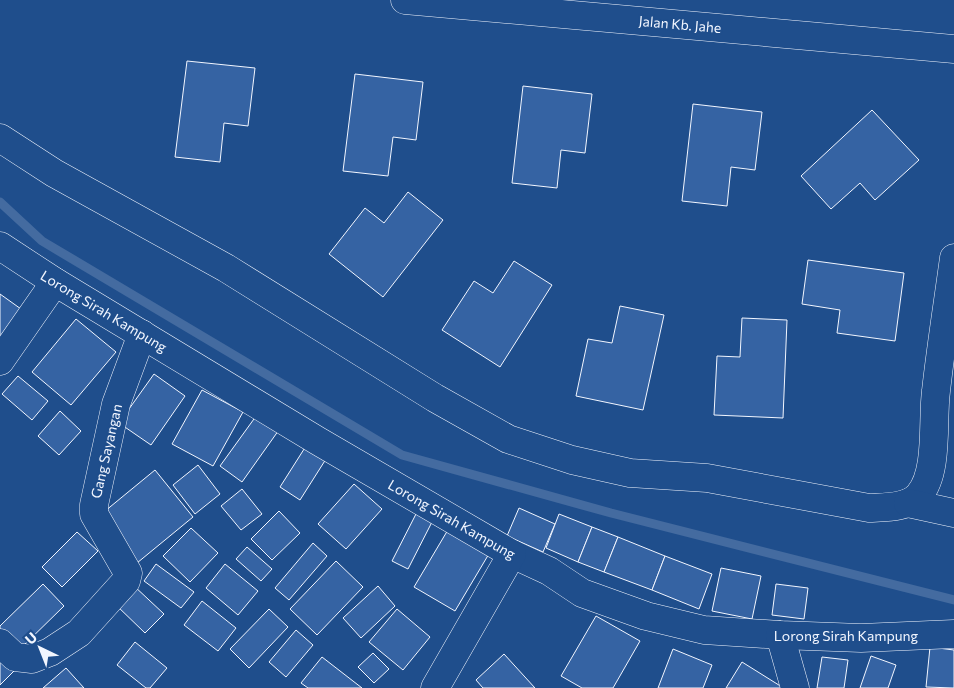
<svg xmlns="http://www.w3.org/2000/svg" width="954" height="688" viewBox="0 0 954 688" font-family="Commissioner,sans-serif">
<rect width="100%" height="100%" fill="#1f4e8c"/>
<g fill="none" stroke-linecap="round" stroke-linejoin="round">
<!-- stream -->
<polyline stroke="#446ba0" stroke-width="9" points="0,202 42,241 402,455 611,513 954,600"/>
</g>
<!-- building -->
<g fill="#3563a3" stroke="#f2f6ff">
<polygon points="187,61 255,68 248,126 224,123 220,162 175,157"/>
<polygon points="355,74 423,82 416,140 393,137 388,176 343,171"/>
<polygon points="523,86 592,94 585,153 561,150 557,188 512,183"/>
<polygon points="693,104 762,112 755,170 731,167 727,206 682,201"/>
<polygon points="872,110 919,160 875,200 860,183 831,209 801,176"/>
<polygon points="408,192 443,220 383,297 329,254 365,208 384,223"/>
<polygon points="808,260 904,273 895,341 837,333 840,310 802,304"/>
<polygon points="514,261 552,285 500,367 442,330 474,281 493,293"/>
<polygon points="0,294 21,309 0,338"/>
<polygon points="620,306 664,315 643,410 576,396 588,339 612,343"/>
<polygon points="742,318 787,320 783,418 714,415 717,356 740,357"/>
<polygon points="76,319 116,352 71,405 32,372"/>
<polygon points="154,374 185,396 151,445 119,423"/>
<polygon points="18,376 48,401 32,420 2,394"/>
<polygon points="202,390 243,412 213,466 172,444"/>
<polygon points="60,411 81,431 59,455 38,436"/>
<polygon points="259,412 281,427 242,482 220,466"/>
<polygon points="306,446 326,459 300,500 280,487"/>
<polygon points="198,465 220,494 195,514 173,485"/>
<polygon points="155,470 193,517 137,563 99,516"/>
<polygon points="354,484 382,509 346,549 318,524"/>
<polygon points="242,489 262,514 241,530 221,506"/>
<polygon points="519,508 555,524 543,552 507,536"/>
<polygon points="279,511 300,533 272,560 251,539"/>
<polygon points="417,512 433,520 408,569 392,561"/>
<polygon points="559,514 592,527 578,562 546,548"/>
<polygon points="452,523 493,547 455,611 414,587"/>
<polygon points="592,527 618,537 604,572 578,562"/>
<polygon points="191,528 218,553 190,582 163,556"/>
<polygon points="77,532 98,551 62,587 42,567"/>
<polygon points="618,537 665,556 652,590 604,572"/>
<polygon points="313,543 327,556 289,600 275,588"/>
<polygon points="247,547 272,569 261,581 236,559"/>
<polygon points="665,556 712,574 699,609 652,590"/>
<polygon points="336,561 363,587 317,635 290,609"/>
<polygon points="156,564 194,592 181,608 144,581"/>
<polygon points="225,564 258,591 238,615 206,588"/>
<polygon points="721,568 761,576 752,619 712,611"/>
<polygon points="43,584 64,606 20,649 0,629 0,626"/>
<polygon points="776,584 808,588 804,619 772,615"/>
<polygon points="133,585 164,614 145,633 115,604"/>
<polygon points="378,586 395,606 361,638 343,618"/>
<polygon points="202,601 236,628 218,651 184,625"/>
<polygon points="269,609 288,627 249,668 230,649"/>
<polygon points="397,609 430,637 403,670 369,642"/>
<polygon points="596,616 640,641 613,688 582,688 561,676"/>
<polygon points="296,630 313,645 286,677 269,662"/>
<polygon points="135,642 167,668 150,688 146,688 117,665"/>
<polygon points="930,647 954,650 954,688 926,687"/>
<polygon points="673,649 712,665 703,688 658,688"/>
<polygon points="0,652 16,669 0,685"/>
<polygon points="373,653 389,669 374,683 358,667"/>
<polygon points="504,654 535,688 483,688 476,680"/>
<polygon points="871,656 896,665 888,688 860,688"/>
<polygon points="322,657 362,688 308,688 301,683"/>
<polygon points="822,657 848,660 844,688 817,688"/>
<polygon points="742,662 782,687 781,688 726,688"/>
<polygon points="66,668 84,688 43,688"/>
</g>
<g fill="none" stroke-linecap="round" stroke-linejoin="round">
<!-- minor casing -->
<g stroke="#f2f6ff" stroke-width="29">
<g id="minor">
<polyline points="405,0 954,49"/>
<path d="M0 138 54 173 226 268 435 398 508 439 572 460 630 473 707 478 869 508C885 507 908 508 919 495 939 472 932 420 936 391 941 346 948 302 954 258"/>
<polyline points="0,246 55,282 318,441 512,554 549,571 582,593 646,616 704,630 780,635 861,638 954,634"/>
<polyline points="0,361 55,282"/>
<polyline points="908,503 954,513"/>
<polyline points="780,635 795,688"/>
<polyline points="0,643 15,657 32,659 50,652 79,633 126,581 128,573 94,514 94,505 116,404 142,334"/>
<polyline points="435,688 512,554"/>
</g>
</g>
<!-- minor -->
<use href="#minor" stroke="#1f4e8c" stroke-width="28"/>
</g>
<g text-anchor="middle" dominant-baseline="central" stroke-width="4" stroke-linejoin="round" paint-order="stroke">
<!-- street labels -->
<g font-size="14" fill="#f2f6ff" stroke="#1f4e8c">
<text transform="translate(680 24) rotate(5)">Jalan Kb. Jahe</text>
<text transform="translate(104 311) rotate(31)">Lorong Sirah Kampung</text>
<text transform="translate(106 451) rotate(-77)">Gang Sayangan</text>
<text transform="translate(452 519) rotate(30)">Lorong Sirah Kampung</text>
<text x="846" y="635">Lorong Sirah Kampung</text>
</g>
</g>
<!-- north arrow -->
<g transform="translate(40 648) rotate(317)" stroke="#1f4e8c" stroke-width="4" paint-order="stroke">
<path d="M0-4L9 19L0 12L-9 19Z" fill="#f2f6ff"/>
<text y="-8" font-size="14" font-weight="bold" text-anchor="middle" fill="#f2f6ff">U</text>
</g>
</svg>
